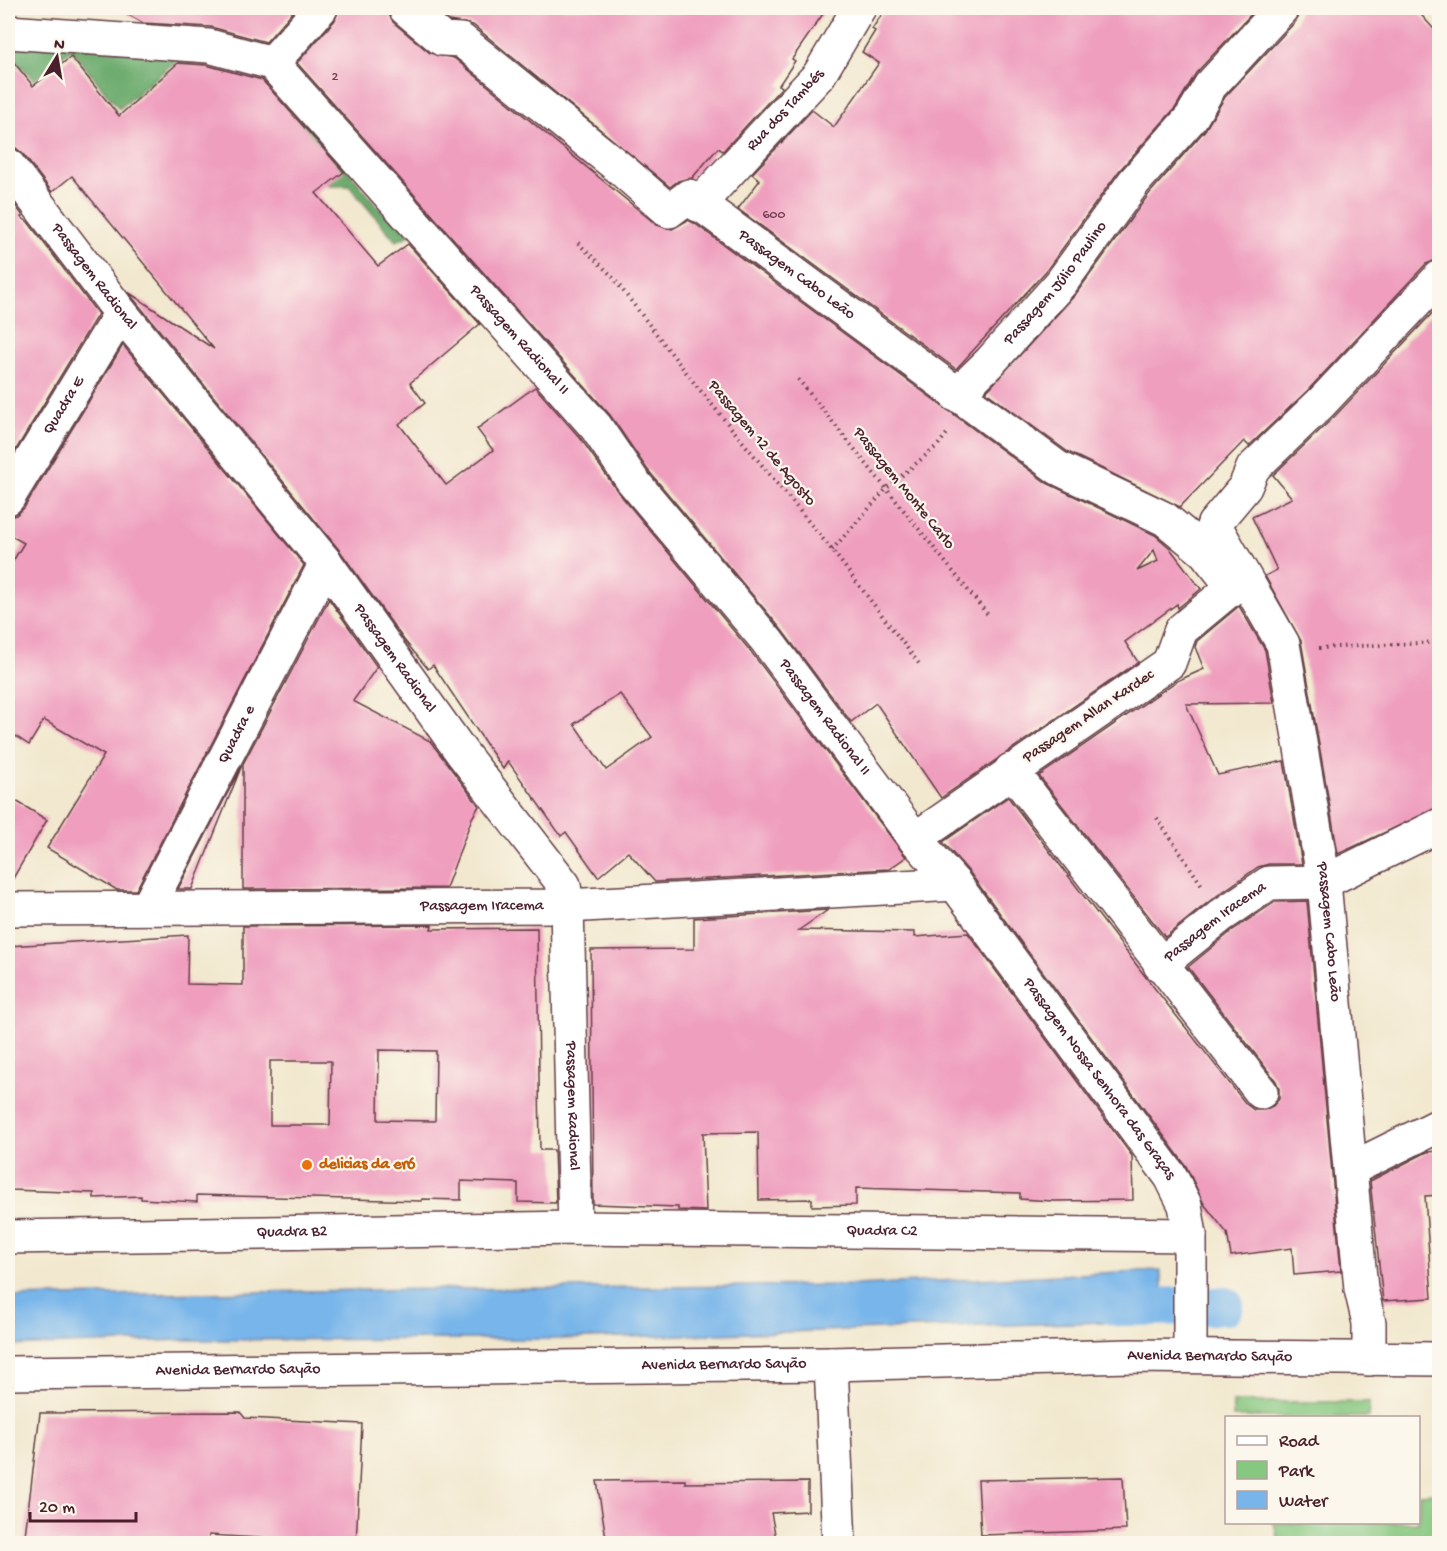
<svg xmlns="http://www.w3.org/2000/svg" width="1447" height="1551" viewBox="0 0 1447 1551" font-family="'Gochi Hand',sans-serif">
<rect width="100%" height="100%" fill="#fbf7ec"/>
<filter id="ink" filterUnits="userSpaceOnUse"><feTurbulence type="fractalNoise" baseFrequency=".0167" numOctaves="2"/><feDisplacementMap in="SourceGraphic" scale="12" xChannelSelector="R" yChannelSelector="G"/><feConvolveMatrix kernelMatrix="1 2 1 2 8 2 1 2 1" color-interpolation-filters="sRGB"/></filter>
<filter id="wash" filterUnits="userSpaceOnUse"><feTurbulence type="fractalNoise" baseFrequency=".008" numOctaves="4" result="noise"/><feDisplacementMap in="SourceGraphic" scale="24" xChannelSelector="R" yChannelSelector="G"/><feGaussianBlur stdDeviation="1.35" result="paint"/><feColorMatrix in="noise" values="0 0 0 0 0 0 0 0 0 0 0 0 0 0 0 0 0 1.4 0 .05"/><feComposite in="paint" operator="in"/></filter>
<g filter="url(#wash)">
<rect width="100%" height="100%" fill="#f2e8cf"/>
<!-- green -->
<g fill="#87c880" stroke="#687456" stroke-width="1.5">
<rect x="1233" y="1402" width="136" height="15"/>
<polygon points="1439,1493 1439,1543 1279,1543 1274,1523 1418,1522 1419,1494"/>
</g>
<!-- forest -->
<g fill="#6dac6e" stroke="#5c664c" stroke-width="1.5">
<polygon points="8,41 214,56 190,76 177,60 119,109 71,49 34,80 8,52"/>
<polygon points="264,82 292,103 383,213 419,231 396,241 349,186 329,186 291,138 289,115"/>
</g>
<!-- water -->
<polygon fill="#77b5ea" stroke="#606a8a" stroke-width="1.5" points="1160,1270 1168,1320 560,1339 183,1340 8,1346 8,1297 357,1290 856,1285"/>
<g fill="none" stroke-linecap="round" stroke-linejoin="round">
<!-- canal -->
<polyline stroke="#77b5ea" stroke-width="38" points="1116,1307 1225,1306"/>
</g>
<g id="blocks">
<!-- building -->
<g fill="#ef9ebe" fill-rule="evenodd">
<polygon points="116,8 296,8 266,42 211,27 143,23"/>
<path d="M339 8H387L393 22 430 53 454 58 657 225 672 229 688 220 694 223 1047 483 1155 535 1169 547 1201 589 1178 608 1177 604 1125 642 1138 662 941 798 876 703 851 722 781 629 647 469 610 415 297 63 335 20ZM1154 550 1158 561 1137 571Z"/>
<polygon points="434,8 827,8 792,59 795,61 779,85 782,87 723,151 718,148 692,178 678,181 670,187 473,25 449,21"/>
<polygon points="886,8 1257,8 1196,73 1176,107 1119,171 1046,271 956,369 738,209 760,180 752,174 812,110 834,127 879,63 862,52 875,31 872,29"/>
<polygon points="1300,8 1415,8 1440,36 1440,259 1426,264 1308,390 1249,446 1244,441 1180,507 1068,452 986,392 1075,295 1149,194 1205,130 1225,97 1296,21"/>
<path d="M8 55 33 86 71 57 119 116 178 63 206 65 262 80 344 172 316 193 378 266 408 244 480 324 410 383 425 403 399 424 446 485 493 450 477 429 535 387 581 439 618 492 752 653 906 857 889 869 655 882 628 852 598 877 566 832 561 836 508 761 503 769 433 665 428 669 404 640 340 551 128 292 214 349 72 176 52 192 23 154 16 148 8 147ZM620 694 652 737 606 770 574 724Z"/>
<polygon points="8,195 23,216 21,217 28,222 98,314 8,463"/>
<polygon points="1440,305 1440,807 1338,854 1301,641 1265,576 1277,570 1252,517 1292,498 1273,475 1335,416"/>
<polygon points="123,345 304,565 136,890 117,890 47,848 104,755 44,720 29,745 8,731 8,569 24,543 8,534 8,517 16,515 24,508"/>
<polygon points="329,599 377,667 353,701 430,741 479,806 472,818 446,888 243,889 243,764"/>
<polygon points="1239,606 1265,650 1274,703 1186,704 1218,775 1284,761 1302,864 1269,864 1258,867 1211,900 1165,937 1039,776 1177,681 1204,669 1195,647 1197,641"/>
<polygon points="242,765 192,889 178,889"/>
<polygon points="8,796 47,820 8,887"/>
<polygon points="1008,797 1145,976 1246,1104 1254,1110 1264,1110 1273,1106 1279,1099 1279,1089 1276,1081 1188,967 1233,930 1275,902 1307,901 1341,1271 1294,1275 1292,1248 1231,1256 1227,1233 1204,1204 1186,1166 970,873 943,842"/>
<polygon points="828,910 799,930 915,932 915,937 968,933 1132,1156 1133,1200 1054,1201 1020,1199 1020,1193 856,1188 856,1205 812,1206 812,1199 759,1200 758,1132 703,1133 706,1211 678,1210 678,1207 593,1204 591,950 694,949 694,918"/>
<path d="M432 925 431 929 537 928 540 1150H554L556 1203 518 1202V1183L461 1181V1200L422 1199V1201L197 1195V1202L141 1199V1196L94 1198V1193L10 1190 8 1078H11L8 946 188 935 187 984 243 985V926ZM379 1050 436 1051 435 1121 378 1120ZM270 1061H331L330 1125H270Z"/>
<polygon points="1440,1151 1440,1195 1425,1196 1432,1298 1383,1301 1370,1181 1427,1152"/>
<polygon points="240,1412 245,1418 362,1424 356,1544 209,1535 208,1544 24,1544 40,1413"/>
<polygon points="1123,1477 1126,1530 981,1535 978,1480"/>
<polygon points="685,1480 685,1483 808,1482 808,1511 771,1513 777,1544 607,1544 597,1481"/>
</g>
</g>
</g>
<g filter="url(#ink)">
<use href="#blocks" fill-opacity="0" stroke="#633d44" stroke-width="1.5"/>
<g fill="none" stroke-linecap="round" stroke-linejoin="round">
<!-- minor casing -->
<g stroke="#633d44" stroke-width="36">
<g id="minor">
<path id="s1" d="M405 8 442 39 461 40 622 170 669 211 689 196 1058 468 1165 519 1205 552 1233 587 1181 630 1169 663 915 839"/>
<path id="s2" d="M8 32 209 46 272 63 596 427 632 480 767 641 915 839 955 884 1171 1177 1185 1205 1190 1235V1355"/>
<polyline points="272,63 321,8"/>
<path id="s3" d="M8 165 121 313 326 563 462 753 564 885 567 906 575 1228"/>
<path id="s4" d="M698 205 819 75 859 8"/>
<path id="s5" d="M956 395 990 362 1061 283 1134 182 1191 118 1210 86 1282 8"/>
<path id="s6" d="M8 498 121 313"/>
<path id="s7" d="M1214 524 1283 644 1324 882 1361 1289 1369 1323V1359"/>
<polyline points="1207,545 1214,524 1245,487 1253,468 1321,403 1440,277"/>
<polyline points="1011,770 1261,1092"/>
<path id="s8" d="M148 907 326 563"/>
<path id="s9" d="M8 909 567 906 955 884"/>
<path id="s10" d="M1160 965 1222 915 1269 883 1324 882 1440 825"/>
<polyline points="1351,1169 1440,1125"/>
<path id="s11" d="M8 1237 575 1228 1190 1235"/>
<polyline points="831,1364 839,1544"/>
<path id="s12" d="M8 1373 831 1364 1130 1356 1440 1359"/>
</g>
</g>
<!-- path -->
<g stroke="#633d44" stroke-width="4" stroke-dasharray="1.5 4.5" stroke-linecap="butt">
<polyline points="578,243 611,275 695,384 832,550 920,665"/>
<polyline points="798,379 988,615"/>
<polyline points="832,550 887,488 938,445 949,431"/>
<polyline points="1319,648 1440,642"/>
<polyline points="1157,818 1203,887"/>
</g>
<!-- minor -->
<use href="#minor" stroke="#fff" stroke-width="33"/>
</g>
</g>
<!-- markers -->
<circle fill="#e8710a" stroke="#fbf7ec" stroke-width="2" cx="307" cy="1165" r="6"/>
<g text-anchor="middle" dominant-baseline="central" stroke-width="4.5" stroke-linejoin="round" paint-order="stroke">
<!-- number labels -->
<g font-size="14" fill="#733f50">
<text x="335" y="77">2</text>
<text x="774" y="215">600</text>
</g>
<!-- street labels -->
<g font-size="16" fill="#4a1f2b" stroke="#fbf7ec">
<text stroke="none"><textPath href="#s4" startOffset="129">Rua dos Tambés</textPath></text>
<text stroke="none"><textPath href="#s1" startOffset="495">Passagem Cabo Leão</textPath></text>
<text stroke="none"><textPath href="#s3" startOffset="141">Passagem Radional</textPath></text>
<text stroke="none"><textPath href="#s5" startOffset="150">Passagem Júlio Paulino</textPath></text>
<text stroke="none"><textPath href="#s2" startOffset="638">Passagem Radional II</textPath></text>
<text stroke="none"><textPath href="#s6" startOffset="108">Quadra E</textPath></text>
<text transform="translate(761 444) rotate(50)">Passagem 12 de Agosto</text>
<text transform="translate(903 489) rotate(51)">Passagem Monte Carlo</text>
<text stroke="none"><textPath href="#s3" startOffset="627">Passagem Radional</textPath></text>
<text stroke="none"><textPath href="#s2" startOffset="1124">Passagem Radional II</textPath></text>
<text transform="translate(1089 717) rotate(-34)">Passagem Allan Kardec</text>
<text stroke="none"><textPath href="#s8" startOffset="194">Quadra e</textPath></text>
<text stroke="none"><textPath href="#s9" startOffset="474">Passagem Iracema</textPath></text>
<text stroke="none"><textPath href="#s10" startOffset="70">Passagem Iracema</textPath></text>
<text stroke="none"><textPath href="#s7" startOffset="430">Passagem Cabo Leão</textPath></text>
<text stroke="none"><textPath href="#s2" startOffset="1578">Passagem Nossa Senhora das Graças</textPath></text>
<text stroke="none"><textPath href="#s3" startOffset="1131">Passagem Radional</textPath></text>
<text stroke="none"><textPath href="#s11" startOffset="874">Quadra C2</textPath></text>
<text stroke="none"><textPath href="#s11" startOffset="284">Quadra B2</textPath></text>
<text stroke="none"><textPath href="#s12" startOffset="1202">Avenida Bernardo Sayão</textPath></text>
<text stroke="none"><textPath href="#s12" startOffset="716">Avenida Bernardo Sayão</textPath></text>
<text stroke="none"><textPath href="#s12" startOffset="230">Avenida Bernardo Sayão</textPath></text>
</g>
<!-- food labels -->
<g font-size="16" font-weight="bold" fill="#c56008" stroke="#fbf7ec" text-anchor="start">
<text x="319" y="1165">delicias da eró</text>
</g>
</g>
<!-- margin -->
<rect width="1447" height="1551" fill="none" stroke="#fbf7ec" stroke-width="30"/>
<!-- legend -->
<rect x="1225" y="1416" width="195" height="108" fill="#fbf7ec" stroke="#b4a19f" stroke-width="1.5"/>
<rect x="1237" y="1436" width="30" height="9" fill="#ffffff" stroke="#b4a19f" stroke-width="1.5"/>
<text x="1279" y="1446" font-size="18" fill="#4a1f2b">Road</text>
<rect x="1237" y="1461" width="30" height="18" fill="#87c880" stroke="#b4a19f" stroke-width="1.5"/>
<text x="1279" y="1476" font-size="18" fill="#4a1f2b">Park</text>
<rect x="1237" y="1491" width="30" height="18" fill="#77b5ea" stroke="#b4a19f" stroke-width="1.5"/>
<text x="1279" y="1506" font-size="18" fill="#4a1f2b">Water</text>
<!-- north arrow -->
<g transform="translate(57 57) rotate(11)" stroke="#fbf7ec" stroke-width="4.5" paint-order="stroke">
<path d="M0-4.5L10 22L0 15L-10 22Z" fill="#4a1f2b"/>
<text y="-9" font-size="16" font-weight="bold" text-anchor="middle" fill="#4a1f2b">N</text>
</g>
<!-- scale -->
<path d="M30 1512v9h106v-9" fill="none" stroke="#4a1f2b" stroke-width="3"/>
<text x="39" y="1512" font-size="18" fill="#4a1f2b" stroke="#fbf7ec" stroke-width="4.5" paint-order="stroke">20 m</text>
</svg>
